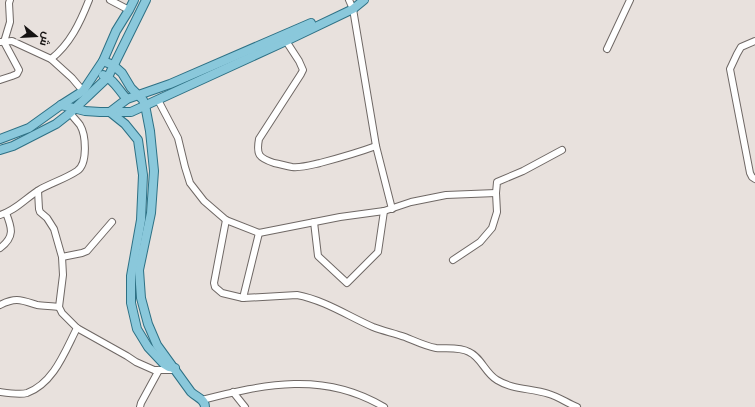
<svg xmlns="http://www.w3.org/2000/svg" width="755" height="407" viewBox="0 0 755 407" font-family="'Work Sans',Cairo,sans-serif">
<rect width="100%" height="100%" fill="#e8e1dd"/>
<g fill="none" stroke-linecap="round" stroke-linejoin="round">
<!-- minor casing -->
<g stroke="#6f6865" stroke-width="8">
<g id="minor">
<polyline points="110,0 129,10"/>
<polyline points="349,0 353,9 376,146 392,209"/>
<path d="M286 41 299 61 303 70 301 74 259 139C256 155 259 158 274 163 280 164 286 166 292 167 302 168 311 165 320 163 339 158 357 153 376 146"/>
<polyline points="755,41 741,47 737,54 730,69 750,173 752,177 755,179"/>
<polyline points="0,42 12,41 51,59 72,78 83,91"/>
<polyline points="607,49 630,0"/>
<path d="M51 59C70 44 80 23 89 0"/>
<polyline points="0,80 12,76 17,74 19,70 4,42 10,22 9,3 10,0"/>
<polyline points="158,100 178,138 185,167 190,183 204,201 226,220 259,233 340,217 384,211 411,202 446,195 496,193"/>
<polyline points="38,191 39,209 40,212 47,218 54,229 62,257 63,275 59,307 62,313 77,328 127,356 136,362 154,370 173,370"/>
<path d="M0 215C15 211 26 198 39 190 51 183 65 179 77 171 88 164 86 135 80 125 77 121 73 117 70 113"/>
<path d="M226 220 214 283 215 287 222 293 243 298 297 295C324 300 348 316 373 327 383 331 394 333 405 337 415 341 425 346 436 348 447 349 460 347 469 352 481 357 485 373 497 380 513 390 531 388 549 394 559 397 567 403 577 407"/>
<polyline points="314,222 318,256 347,283 378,252 384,211"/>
<path d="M0 248C15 237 12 228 6 213"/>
<polyline points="62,257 82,253 87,251 112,222"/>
<polyline points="453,260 480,242 492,228 497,212 496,193 497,182 523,171 562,150"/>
<polyline points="243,298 259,233"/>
<path d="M0 305C16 297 21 300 37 305 44 306 52 306 59 307"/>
<path d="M0 392C7 393 20 395 27 393 54 383 65 351 77 328"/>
<polyline points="233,392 245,407"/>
<path d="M202 400C265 384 324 371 384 407"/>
<polyline points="140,407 141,403 159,370"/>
</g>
</g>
<!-- major casing -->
<g stroke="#2e7185" stroke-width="10">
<g id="major">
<path d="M103 61 113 65 122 73 131 88 143 100 145 105 150 131 154 171 151 213 139 270 141 298 148 324 157 345 191 392C196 397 205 399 205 407"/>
<path d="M103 75C114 79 119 91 127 99"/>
<polyline points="61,105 85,111 100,112 131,112 286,41 353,9 364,0"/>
<polyline points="110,112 125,124 138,140 143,175 141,220 131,276 131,303 137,329 148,347 164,364 169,367 175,368"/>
<polyline points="110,112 127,99 170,84 311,23"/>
<polyline points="0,139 29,128 61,105 83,91 103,61 116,31 129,10 134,0"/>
<polyline points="0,150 13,146 56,124 70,113 108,77 146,0"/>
</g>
</g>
<!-- minor -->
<use href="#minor" stroke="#fff" stroke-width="6"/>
<!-- major -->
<use href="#major" stroke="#8ac8db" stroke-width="8"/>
</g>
<!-- north arrow -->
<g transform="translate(36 36) rotate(108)" stroke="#e8e1dd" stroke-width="3" paint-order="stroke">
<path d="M0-3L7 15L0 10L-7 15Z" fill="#151211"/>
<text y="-6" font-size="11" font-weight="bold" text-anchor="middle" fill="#151211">ش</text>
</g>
</svg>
